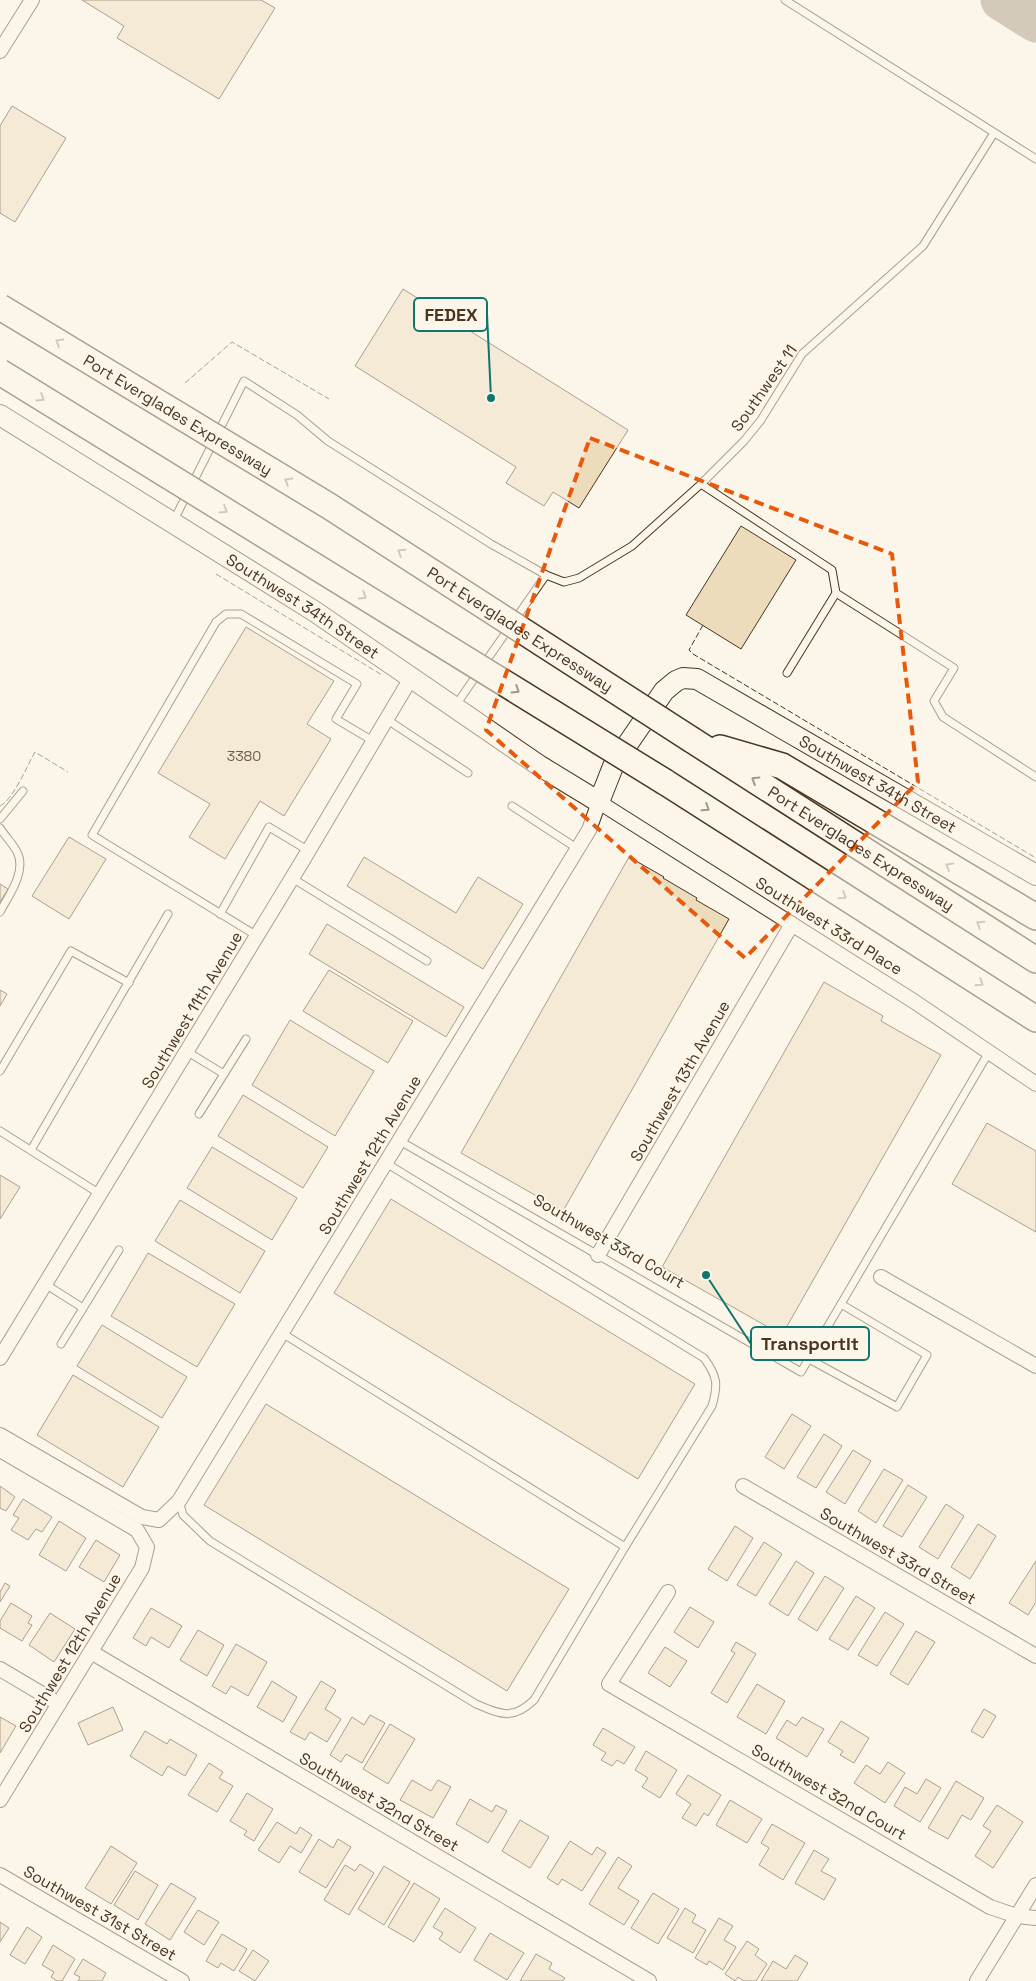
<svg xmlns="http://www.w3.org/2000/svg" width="1036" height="1981" viewBox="0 0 1036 1981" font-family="'Space Grotesk',sans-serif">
<rect width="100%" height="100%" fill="#fbf6e9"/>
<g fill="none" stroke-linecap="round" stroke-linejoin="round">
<!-- taxiway -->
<polyline stroke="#a29684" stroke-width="41" points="1001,0 1036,22"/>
</g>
<!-- building -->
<g fill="#ecdcbc" stroke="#4a3520">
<polygon points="82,0 261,0 275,8 219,99 117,38 124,26"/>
<polygon points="12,106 66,138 15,222 0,213 0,126"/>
<polygon points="403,289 628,430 579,508 553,492 544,506 506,483 516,467 355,366"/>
<polygon points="741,526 796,560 741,649 686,615"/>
<polygon points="246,627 334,681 307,724 331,739 284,816 260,801 225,859 189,837 210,804 158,773"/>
<polygon points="69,837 106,859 69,919 32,896"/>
<polygon points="364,857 456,913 478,877 523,904 483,969 347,886"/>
<polygon points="629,857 664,877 663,878 697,898 696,900 729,919 563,1211 461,1153"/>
<polygon points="0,884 8,889 0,902"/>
<polygon points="327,924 464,1007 446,1037 309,954"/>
<polygon points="329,970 413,1021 388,1063 303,1011"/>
<polygon points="824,982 883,1016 881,1021 941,1055 782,1335 662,1267"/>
<polygon points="0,990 7,994 0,1006"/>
<polygon points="290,1020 374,1071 335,1136 252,1085"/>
<polygon points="243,1095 328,1147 303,1188 218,1136"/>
<polygon points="987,1123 1036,1151 1036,1232 952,1184"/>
<polygon points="212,1147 297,1198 272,1240 187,1188"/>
<polygon points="0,1175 20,1187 0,1219"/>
<polygon points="391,1199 695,1384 638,1479 334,1293"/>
<polygon points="180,1200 265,1251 240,1293 155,1241"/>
<polygon points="148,1253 235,1304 197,1367 111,1316"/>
<polygon points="102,1325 187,1377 162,1418 77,1366"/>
<polygon points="73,1375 159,1427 123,1487 37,1435"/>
<polygon points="266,1404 569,1589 507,1691 204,1505"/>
<polygon points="792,1414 811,1426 784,1469 765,1457"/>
<polygon points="824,1434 842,1446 816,1488 797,1477"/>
<polygon points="853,1450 871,1461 845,1504 826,1492"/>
<polygon points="884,1469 903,1480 876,1523 858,1511"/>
<polygon points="908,1485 927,1497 902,1537 883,1526"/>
<polygon points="0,1486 15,1497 6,1511 0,1508"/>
<polygon points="23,1499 52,1517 42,1532 36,1529 28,1540 11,1530 19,1518 13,1515"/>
<polygon points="946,1504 964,1516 938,1559 919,1547"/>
<polygon points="59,1521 86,1538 66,1571 39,1555"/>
<polygon points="978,1524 996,1536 970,1579 951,1567"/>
<polygon points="735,1526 753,1538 727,1581 708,1569"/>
<polygon points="96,1540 120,1555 104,1582 79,1567"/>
<polygon points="764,1542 782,1554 756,1596 737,1585"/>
<polygon points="796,1561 814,1573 788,1616 769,1604"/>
<polygon points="1036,1561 1036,1602 1028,1615 1009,1603"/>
<polygon points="825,1576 844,1588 817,1631 798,1619"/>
<polygon points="5,1583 10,1586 0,1602 0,1592"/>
<polygon points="856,1596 875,1608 848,1650 829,1639"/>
<polygon points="11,1603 32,1616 28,1623 32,1625 22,1641 0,1628 0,1621"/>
<polygon points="690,1607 714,1622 698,1648 674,1632"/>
<polygon points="151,1608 182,1626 169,1648 151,1637 146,1646 133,1638"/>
<polygon points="885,1612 904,1624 877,1666 858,1655"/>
<polygon points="50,1613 75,1629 54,1662 29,1645"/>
<polygon points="198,1630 224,1645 207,1676 180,1660"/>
<polygon points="916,1631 935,1642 908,1685 890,1674"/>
<polygon points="736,1642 756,1654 727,1703 711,1693 735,1653 731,1651"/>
<polygon points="236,1644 267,1662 248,1696 231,1686 226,1694 212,1686"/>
<polygon points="665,1647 687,1661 670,1687 648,1673"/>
<polygon points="272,1681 297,1697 283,1722 257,1707"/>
<polygon points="321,1681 336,1690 325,1709 341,1719 327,1742 310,1732 305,1740 290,1732"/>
<polygon points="757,1684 785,1701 766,1734 737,1717"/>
<polygon points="113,1707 123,1730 88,1745 78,1723"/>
<polygon points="984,1709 996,1716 983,1738 971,1731"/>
<polygon points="370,1715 385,1723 362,1763 346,1754 341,1762 330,1755 352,1717 364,1725"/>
<polygon points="0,1717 16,1726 0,1753"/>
<polygon points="802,1717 824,1729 807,1757 776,1738 787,1720 796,1726"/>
<polygon points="841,1721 869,1738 854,1763 840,1755 843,1751 828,1742"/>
<polygon points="390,1724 415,1739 388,1784 363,1769"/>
<polygon points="603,1728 635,1747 624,1764 617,1760 612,1766 601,1760 606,1753 593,1745"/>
<polygon points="145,1731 167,1744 170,1739 197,1755 185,1776 168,1766 162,1776 130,1756"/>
<polygon points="646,1751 677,1770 660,1798 642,1787 648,1778 635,1770"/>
<polygon points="888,1762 905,1773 885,1803 854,1783 866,1765 880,1774"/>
<polygon points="209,1763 223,1772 219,1778 233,1786 217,1812 188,1795"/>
<polygon points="688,1775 721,1795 708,1816 704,1813 696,1826 682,1818 691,1804 676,1794"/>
<polygon points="926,1779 941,1788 920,1822 894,1806 905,1787 917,1794"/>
<polygon points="412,1780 431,1791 438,1780 451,1787 433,1818 400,1800"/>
<polygon points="956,1781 984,1798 971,1820 962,1815 948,1839 928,1828"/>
<polygon points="247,1793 273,1809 254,1841 244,1835 247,1831 230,1821"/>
<polygon points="470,1799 492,1812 496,1805 507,1811 488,1843 456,1824"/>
<polygon points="730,1800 762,1819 747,1843 716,1825"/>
<polygon points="997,1805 1023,1822 993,1868 975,1856 991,1831 983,1826"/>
<polygon points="520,1820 549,1837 530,1868 502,1851"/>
<polygon points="277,1822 296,1834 300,1827 312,1835 301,1853 290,1846 279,1863 258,1850"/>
<polygon points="772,1824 805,1843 783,1880 759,1865 769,1848 761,1843"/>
<polygon points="319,1839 333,1848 338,1839 351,1847 326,1888 299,1872"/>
<polygon points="570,1841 592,1855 597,1847 606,1853 582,1891 562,1879 558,1885 547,1878"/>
<polygon points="111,1846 137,1863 111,1904 85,1888"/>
<polygon points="814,1850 829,1859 821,1871 836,1879 824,1900 795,1883"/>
<polygon points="618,1857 632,1866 618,1888 639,1901 624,1925 589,1904"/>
<polygon points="360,1864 374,1873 349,1915 324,1900 345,1865 355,1871"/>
<polygon points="384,1866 410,1882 384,1925 358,1909"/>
<polygon points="135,1871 158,1885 138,1920 114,1905"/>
<polygon points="171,1883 196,1898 170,1940 145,1924"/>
<polygon points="414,1883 440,1899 414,1942 388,1927"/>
<polygon points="653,1893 679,1909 658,1944 631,1928"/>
<polygon points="445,1908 476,1928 460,1953 439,1939 443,1933 433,1927"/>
<polygon points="685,1908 696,1915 692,1922 706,1930 693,1953 667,1938"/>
<polygon points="198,1910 219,1922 204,1945 184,1932"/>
<polygon points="719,1918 733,1926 724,1940 736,1947 723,1970 709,1961 707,1965 695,1958"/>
<polygon points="0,1922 9,1928 0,1942"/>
<polygon points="27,1927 42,1937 25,1964 10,1955"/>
<polygon points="490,1933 524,1953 507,1980 474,1960"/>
<polygon points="222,1934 247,1949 234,1971 221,1963 218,1968 206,1961"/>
<polygon points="747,1941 759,1949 755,1955 767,1964 756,1981 744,1981 738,1977 735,1981 725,1974"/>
<polygon points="53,1945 75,1959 62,1981 57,1981 51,1977 54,1972 42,1965"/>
<polygon points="253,1950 269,1961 255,1981 239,1971"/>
<polygon points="536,1954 552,1963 549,1969 565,1978 563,1981 520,1981"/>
<polygon points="795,1955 808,1963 797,1981 761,1981 773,1961 786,1969"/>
<polygon points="83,1959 106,1973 102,1981 78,1981 80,1977 74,1974"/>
</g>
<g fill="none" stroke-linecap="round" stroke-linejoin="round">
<!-- lane casing -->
<g stroke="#4a3520" stroke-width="9">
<g id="lane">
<polyline points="785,0 1036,159"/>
<polyline points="701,484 832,570 836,593 954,668 934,701 943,717 1036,777"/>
<polyline points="173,522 244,381 297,415 328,441 491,544 546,575 564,582 579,578 632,546 701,484 744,441 761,420 802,354 923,246 994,133"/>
<polyline points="484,664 546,575"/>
<polyline points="787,673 836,593"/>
<polyline points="456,705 478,673"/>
<polyline points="386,719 468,773"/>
<polyline points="512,806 578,849"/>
<polyline points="0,819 23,791"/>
<path d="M0 828C5 836 13 844 17 852 27 871 9 895 0 912"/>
<polyline points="292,878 427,961"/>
<polyline points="220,914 269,827 309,851"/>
<polyline points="257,936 92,835 216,622 226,614 241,614 357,684 336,719 373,741"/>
<polyline points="186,1051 224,1074 199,1114"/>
<polyline points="0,1071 71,951 129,983"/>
<polyline points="224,1074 246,1039"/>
<polyline points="0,1131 100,1194"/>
<polyline points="400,1141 801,1372 989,1052"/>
<polyline points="31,1150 168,914"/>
<polyline points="45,1284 83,1308"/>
<polyline points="282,1333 625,1547"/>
<polyline points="61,1344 119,1250"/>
<polyline points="809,1359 897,1407 927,1355 841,1304"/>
<path d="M179 1501 183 1515 210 1541 476 1704C502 1715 513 1720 534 1700L625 1547 712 1406C718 1385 718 1377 704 1358L386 1163"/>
</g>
</g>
<!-- street casing -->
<g stroke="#4a3520" stroke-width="16">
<g id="street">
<polyline points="0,51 32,0"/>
<polyline points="598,1255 792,924"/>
<polyline points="881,1277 1036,1366"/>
<polyline points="0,1358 303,860 411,678"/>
<polyline points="0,1435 142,1517 159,1520 179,1501 589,830 599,802 915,1002 1036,1084"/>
<polyline points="0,1450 137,1530 147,1547 142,1568 0,1800"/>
<polyline points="743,1486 1036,1656"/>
<polyline points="668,1592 609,1684 990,1907 1017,1916 1036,1918"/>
<polyline points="91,1652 649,1981"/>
<polyline points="0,1669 59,1704"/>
<polyline points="0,1875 182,1981"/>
<polyline points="977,1981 1036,1885"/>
</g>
</g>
<!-- secondary casing -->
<g stroke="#4a3520" stroke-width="22">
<g id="secondary">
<path id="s1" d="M0 415 314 611 540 766 599 802 614 764 664 691 676 681 683 678 697 679 1036 875"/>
</g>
</g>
<!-- highway casing -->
<g stroke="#4a3520" stroke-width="28">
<g id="highway">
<path id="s2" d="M692 740 1036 960"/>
<polyline points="720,748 782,766 1036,917"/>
<polyline points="665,782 1036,1019"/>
</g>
</g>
<!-- lane -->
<use href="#lane" stroke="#fbf6e9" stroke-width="7"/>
<!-- street -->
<use href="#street" stroke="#fbf6e9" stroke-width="14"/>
<!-- secondary -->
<use href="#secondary" stroke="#fbf6e9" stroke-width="20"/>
<!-- highway -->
<use href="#highway" stroke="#fbf6e9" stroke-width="25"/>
<!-- highway-bridge casing -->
<g stroke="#4a3520" stroke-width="28" stroke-linecap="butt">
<g id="highway-bridge">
<path id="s3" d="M0 307 329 506 692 740"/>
<polyline points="0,372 665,782"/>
</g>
</g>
<!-- highway-bridge -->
<use href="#highway-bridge" stroke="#fbf6e9" stroke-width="25"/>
<!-- fence -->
<g stroke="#4a3520" stroke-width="1" stroke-dasharray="6 2.5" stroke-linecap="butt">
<polyline points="185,383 232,342 329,399"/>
<polyline points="216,574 382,675"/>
<polyline points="703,625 689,650 693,654 1036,858"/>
<path d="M0 806C13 800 27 766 35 752L68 772"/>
</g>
</g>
<!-- one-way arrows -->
<defs><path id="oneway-chevron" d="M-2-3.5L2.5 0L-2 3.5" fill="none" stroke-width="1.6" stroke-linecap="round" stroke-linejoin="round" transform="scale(1.25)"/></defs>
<g stroke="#a29684">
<use href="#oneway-chevron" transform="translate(59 342) rotate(-149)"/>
<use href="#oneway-chevron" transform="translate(41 398) rotate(32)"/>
<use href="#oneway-chevron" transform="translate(288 481) rotate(-149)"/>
<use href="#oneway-chevron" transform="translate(224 510) rotate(32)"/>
<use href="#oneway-chevron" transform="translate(401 552) rotate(-147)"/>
<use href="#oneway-chevron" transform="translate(363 596) rotate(32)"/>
<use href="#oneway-chevron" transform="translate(516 690) rotate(32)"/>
<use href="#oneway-chevron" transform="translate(755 780) rotate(-148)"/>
<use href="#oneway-chevron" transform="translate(706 808) rotate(33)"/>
<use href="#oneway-chevron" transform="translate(949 866) rotate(-149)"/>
<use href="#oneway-chevron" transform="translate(843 896) rotate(33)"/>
<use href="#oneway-chevron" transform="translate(980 924) rotate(-147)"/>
<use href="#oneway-chevron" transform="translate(980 983) rotate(33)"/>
</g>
<!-- marked area -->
<path d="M0 0H1036V1981H0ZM590 438 892 554 918 782 745 958 486 730Z" fill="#fbf6e9" fill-opacity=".55" fill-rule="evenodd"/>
<path fill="none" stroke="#e8590c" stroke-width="4" stroke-dasharray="10 6" stroke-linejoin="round" d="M590 438 892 554 918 782 745 958 486 730Z"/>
<g text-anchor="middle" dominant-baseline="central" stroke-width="4" stroke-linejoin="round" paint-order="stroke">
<!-- number labels -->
<g font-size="14" fill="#725f47">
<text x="244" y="756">3380</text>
</g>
<!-- street labels -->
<g font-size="16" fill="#4a3520" stroke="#fbf6e9">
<text transform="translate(764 388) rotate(-55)">Southwest 11</text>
<text stroke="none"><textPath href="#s3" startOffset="208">Port Everglades Expressway</textPath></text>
<text stroke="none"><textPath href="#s1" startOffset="358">Southwest 34th Street</textPath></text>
<text stroke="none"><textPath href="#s3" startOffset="612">Port Everglades Expressway</textPath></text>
<text stroke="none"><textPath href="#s1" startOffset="1089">Southwest 34th Street</textPath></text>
<text stroke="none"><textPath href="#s2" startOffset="201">Port Everglades Expressway</textPath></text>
<text transform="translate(829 926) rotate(32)">Southwest 33rd Place</text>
<text transform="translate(192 1010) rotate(-59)">Southwest 11th Avenue</text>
<text transform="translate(680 1081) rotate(-60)">Southwest 13th Avenue</text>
<text transform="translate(370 1155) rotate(-59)">Southwest 12th Avenue</text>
<text transform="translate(609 1241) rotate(30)">Southwest 33rd Court</text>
<text transform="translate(898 1556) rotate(30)">Southwest 33rd Street</text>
<text transform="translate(70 1653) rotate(-59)">Southwest 12th Avenue</text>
<text transform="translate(829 1792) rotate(30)">Southwest 32nd Court</text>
<text transform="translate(379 1802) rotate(30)">Southwest 32nd Street</text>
<text transform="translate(100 1913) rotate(30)">Southwest 31st Street</text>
</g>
</g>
<!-- callouts -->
<path fill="none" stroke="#0f766e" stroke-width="2" d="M491 398L487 314M706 1275L751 1344"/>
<g fill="#0f766e" stroke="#fbf6e9" stroke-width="2">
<circle cx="491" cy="398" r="5"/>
<circle cx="706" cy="1275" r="5"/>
</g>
<g fill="#fbf6e9" stroke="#0f766e" stroke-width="2">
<rect x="414" y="298" width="73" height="33" rx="5"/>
<rect x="751" y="1327" width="118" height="33" rx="5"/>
</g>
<g font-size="18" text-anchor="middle" font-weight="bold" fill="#4a3520">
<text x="451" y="321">FEDEX</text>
<text x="810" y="1350">TransportIt</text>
</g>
</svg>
